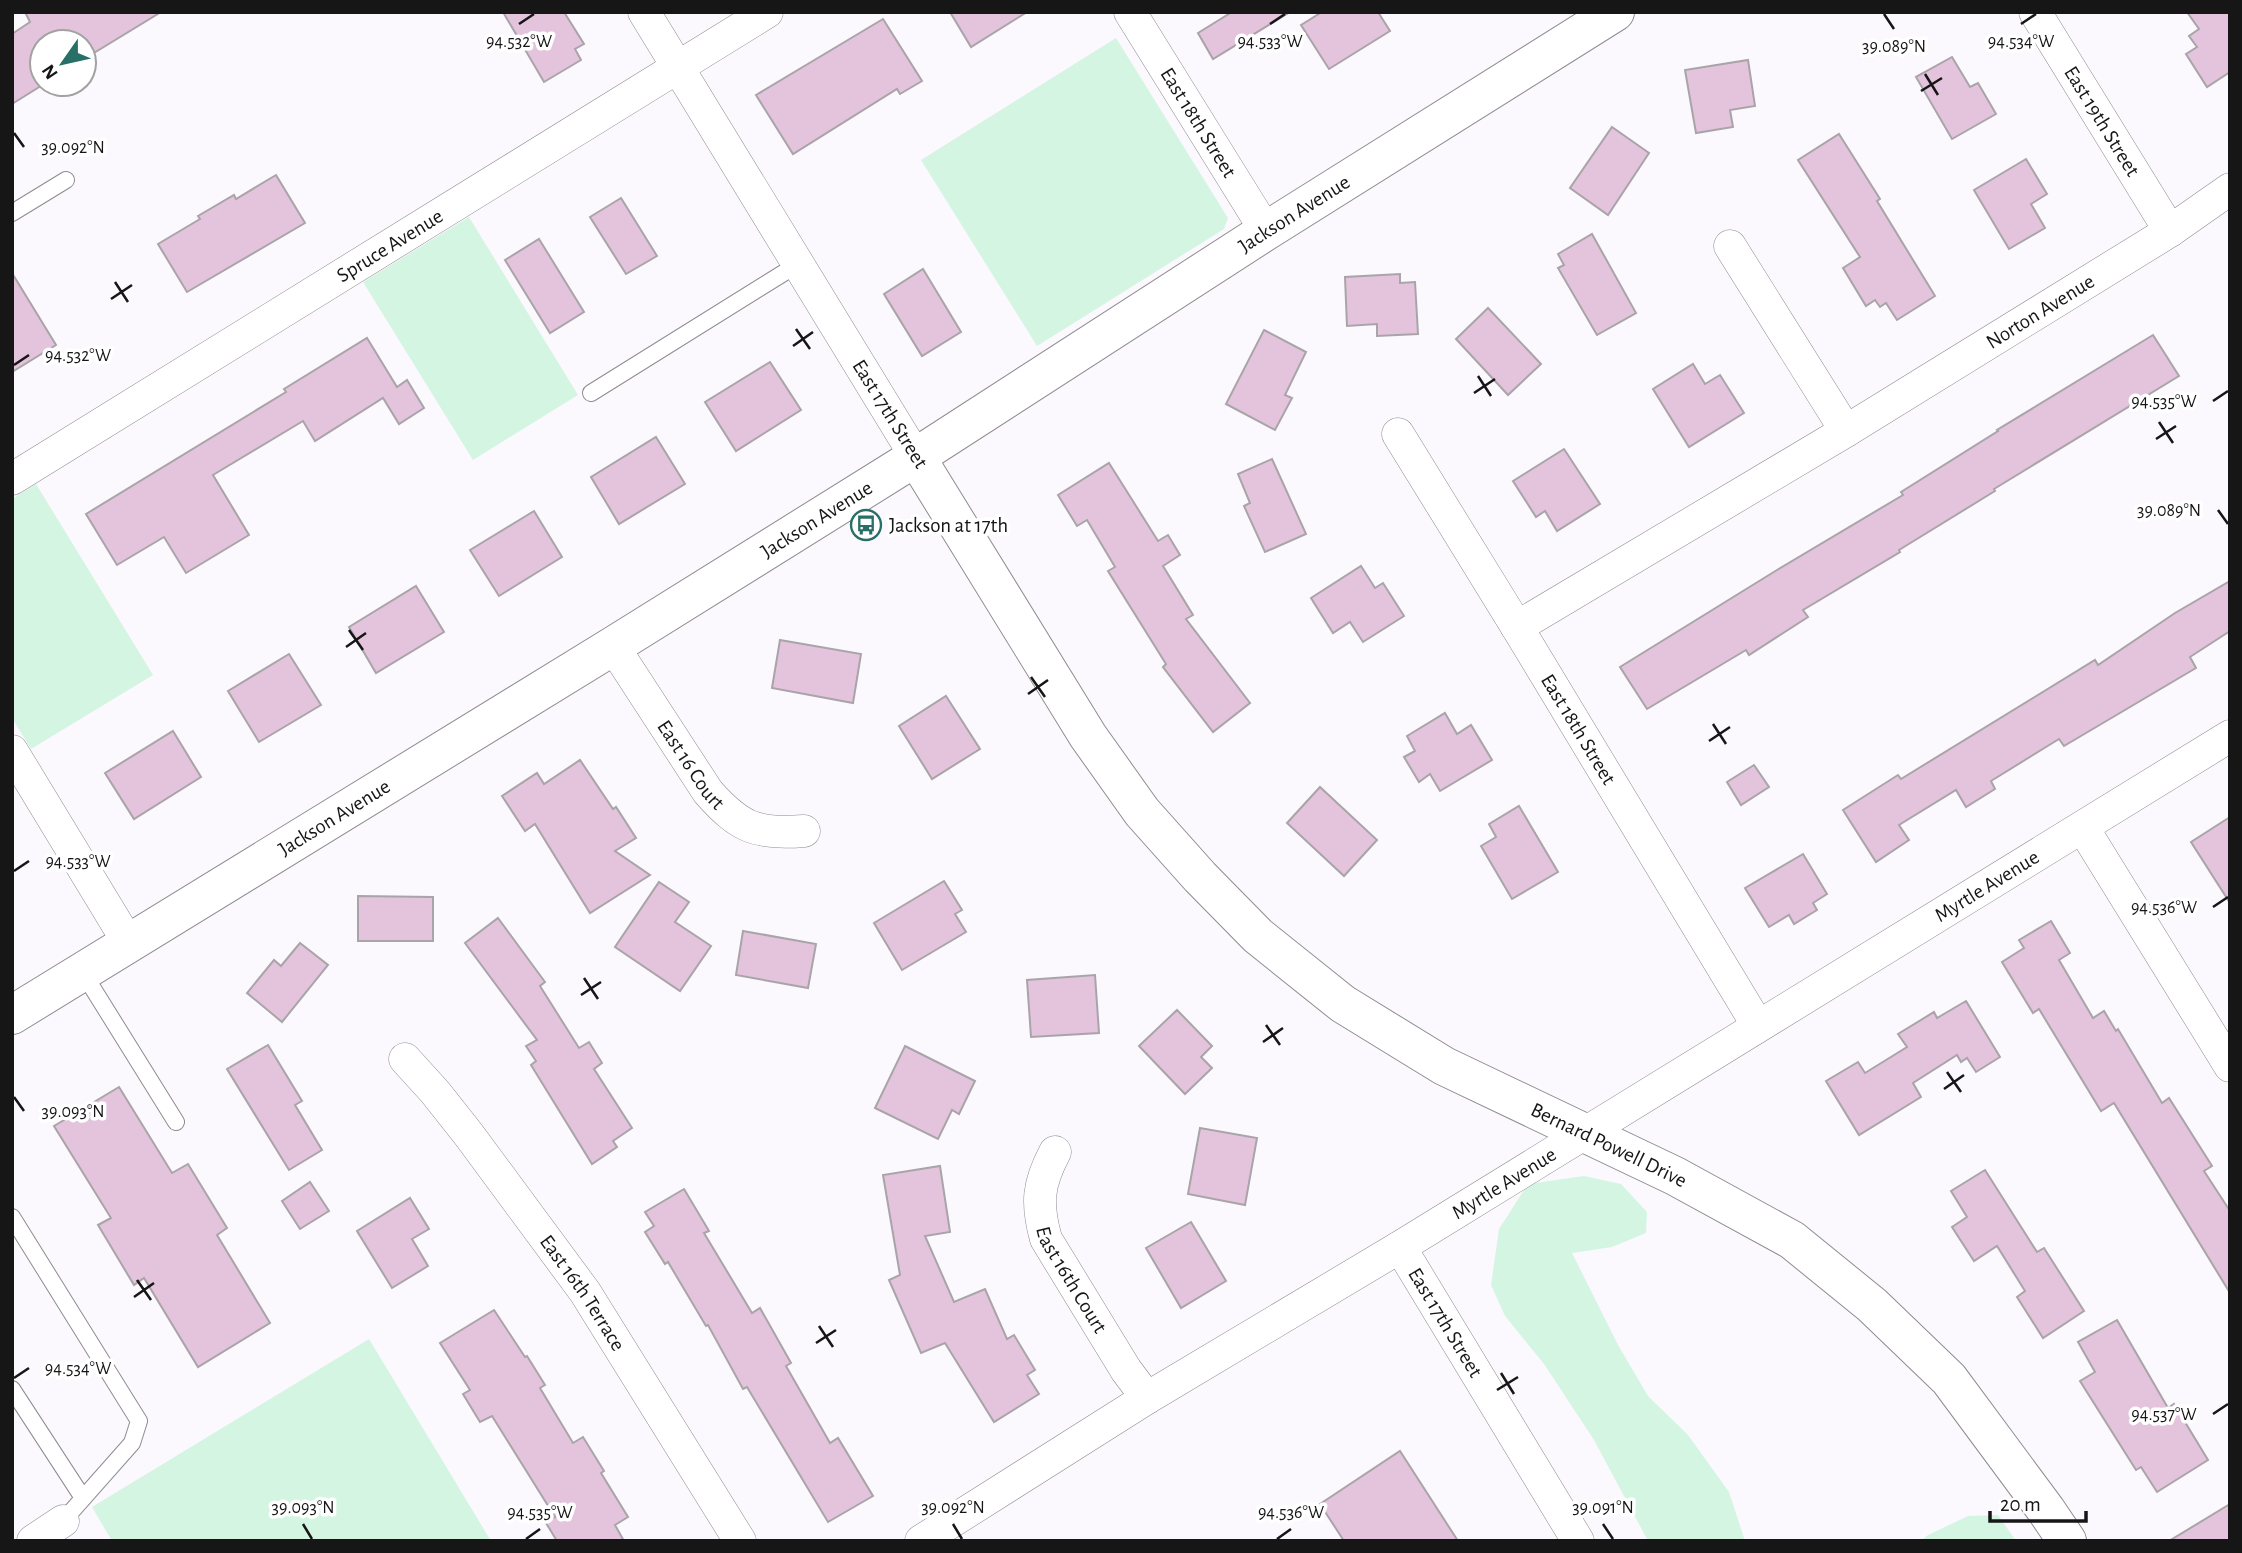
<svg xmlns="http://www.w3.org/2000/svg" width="2242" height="1553" viewBox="0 0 2242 1553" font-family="'Alegreya Sans',sans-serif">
<rect width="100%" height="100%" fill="#fbf8fe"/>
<!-- green -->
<g fill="#d5f5e3">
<polygon points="1116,38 1228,218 1224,229 1037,346 921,160"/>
<polygon points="469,217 578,395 473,460 363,282"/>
<polygon points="36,484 153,675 31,749 12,718 12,499"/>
<polygon points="1584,1176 1621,1184 1647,1212 1646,1233 1612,1247 1572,1253 1618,1345 1648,1396 1688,1435 1729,1492 1745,1541 1648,1541 1594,1440 1544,1364 1505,1316 1491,1285 1499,1229 1528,1184"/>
<polygon points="369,1339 491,1541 112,1541 92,1507"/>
<polygon points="1998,1515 2016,1541 1921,1541 1928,1535 1968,1516"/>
</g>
<!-- building -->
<g fill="#e4c4dd" stroke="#a9a4a8" stroke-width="2">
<polygon points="25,12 161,12 84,59 84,42 42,42 44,84 12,104 12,34 30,22"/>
<polygon points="503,12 564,12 584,44 575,49 581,60 544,82"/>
<polygon points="950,12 1027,12 971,47"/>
<polygon points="1232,12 1290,12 1213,59 1198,33"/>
<polygon points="1322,12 1378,12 1390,31 1329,69 1301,25"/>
<polygon points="2187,12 2230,12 2230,72 2207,87 2186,54 2197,47 2189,36 2199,29"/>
<polygon points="883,19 922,81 900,94 897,89 793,154 756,95"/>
<polygon points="1952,57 1970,87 1978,83 1996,114 1952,139 1916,77"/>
<polygon points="1748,60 1755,106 1730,110 1733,127 1696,133 1685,70"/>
<polygon points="1612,127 1649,153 1608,215 1570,188"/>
<polygon points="1839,134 1880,199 1877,201 1935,296 1897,320 1886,303 1880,307 1875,300 1866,306 1843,268 1860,257 1798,160"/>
<polygon points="2026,159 2047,194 2031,204 2045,228 2009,249 1974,190"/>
<polygon points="276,175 305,223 187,292 158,244 200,219 198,216 234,195 236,199"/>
<polygon points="621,198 657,256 626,274 590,217"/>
<polygon points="1592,234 1636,313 1597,335 1558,268 1564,265 1558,254"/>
<polygon points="539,239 584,312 550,333 505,260"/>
<polygon points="923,269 961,332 922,356 884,294"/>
<polygon points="12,273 56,345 12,372"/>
<polygon points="1400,274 1400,283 1415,282 1418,334 1377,336 1377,324 1347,326 1345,277"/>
<polygon points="1488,308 1541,364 1508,395 1456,339"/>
<polygon points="1264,330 1306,352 1285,395 1292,398 1275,430 1226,404"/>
<polygon points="2153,335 2179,376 1994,489 1995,491 1899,550 1900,552 1803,610 1808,617 1749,655 1746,650 1647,709 1620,667 1777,570 1903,495 1901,492 1998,431 1997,430"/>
<polygon points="367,338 397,387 407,380 424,408 399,424 383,398 315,441 303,421 213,475 249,535 186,573 164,537 117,565 86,514 286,392 284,389"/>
<polygon points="770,362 801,410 736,451 705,402"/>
<polygon points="1693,364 1705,384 1720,375 1744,413 1689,447 1653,389"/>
<polygon points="656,437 685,484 619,524 591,477"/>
<polygon points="1564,449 1600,504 1557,531 1545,511 1536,517 1513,481"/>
<polygon points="1272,459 1306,534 1265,552 1244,506 1250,503 1238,474"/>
<polygon points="1109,463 1158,541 1168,535 1180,555 1163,566 1193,615 1186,619 1250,703 1213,732 1163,667 1166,664 1108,571 1115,567 1087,520 1077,526 1058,495"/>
<polygon points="534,511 562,557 499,596 470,550"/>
<polygon points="1361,566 1375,588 1383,583 1404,616 1363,642 1350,622 1333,633 1311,598"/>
<polygon points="2230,581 2230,631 2190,657 2196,668 2064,746 2059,739 1991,781 1995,789 1966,807 1956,790 1899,825 1909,840 1876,862 1843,810 1898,775 1901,779 2095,660 2098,665 2175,613"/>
<polygon points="416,586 444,632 376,673 349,627"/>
<polygon points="780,640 861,654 853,703 772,688"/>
<polygon points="289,654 321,705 259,742 228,691"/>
<polygon points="946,696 980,749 932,779 899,726"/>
<polygon points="1445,713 1457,734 1471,725 1492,760 1440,791 1430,774 1419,782 1404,757 1415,751 1407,736"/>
<polygon points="173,731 201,777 134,819 105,773"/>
<polygon points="580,760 613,809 616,807 636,838 615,851 650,875 590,913 535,824 525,831 502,796 537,773 544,784"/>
<polygon points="1754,765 1769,787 1741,805 1727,782"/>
<polygon points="1320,787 1377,840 1344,876 1287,823"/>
<polygon points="1519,806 1558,872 1512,899 1481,846 1496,837 1489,824"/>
<polygon points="2230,817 2230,903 2191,842"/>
<polygon points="1803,854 1827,894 1813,903 1817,910 1794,924 1789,915 1769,927 1745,888"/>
<polygon points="944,881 962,910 955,914 966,932 902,970 874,923"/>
<polygon points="659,882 689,902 675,922 711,946 680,991 615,947"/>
<polygon points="358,896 433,897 433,941 358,941"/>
<polygon points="498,918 545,982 540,986 579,1048 589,1042 602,1063 594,1069 632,1128 613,1141 617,1147 592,1164 531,1065 536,1061 526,1046 537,1040 465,943"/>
<polygon points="2051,921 2070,953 2059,960 2093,1018 2104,1011 2116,1031 2118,1029 2162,1103 2169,1098 2212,1166 2204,1171 2230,1211 2230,1293 2114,1103 2101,1111 2039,1009 2033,1013 2002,962 2024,948 2019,940"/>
<polygon points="743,931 816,944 808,988 736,975"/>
<polygon points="300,943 328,965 282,1022 247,993 274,960 281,966"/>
<polygon points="1095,975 1099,1033 1031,1037 1027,980"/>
<polygon points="1966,1001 2000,1057 1976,1072 1967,1058 1961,1062 1957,1055 1913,1083 1921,1097 1859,1135 1826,1081 1858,1062 1865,1073 1907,1047 1898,1034 1934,1012 1937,1018"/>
<polygon points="1177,1010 1212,1046 1201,1057 1212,1068 1185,1094 1139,1046"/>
<polygon points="268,1045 302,1101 295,1105 322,1150 289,1170 227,1069"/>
<polygon points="905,1046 975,1081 959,1114 952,1110 938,1139 875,1108"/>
<polygon points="119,1087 172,1173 188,1164 227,1228 217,1235 270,1323 198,1367 144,1278 134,1285 98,1225 111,1218 54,1126"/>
<polygon points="1200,1128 1257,1138 1245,1205 1188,1194"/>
<polygon points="940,1166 950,1232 925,1236 954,1302 985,1289 1007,1339 1014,1335 1035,1370 1027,1375 1039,1394 994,1422 945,1343 921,1353 889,1280 900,1275 883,1175"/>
<polygon points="1985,1170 2037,1252 2044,1248 2084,1311 2043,1338 2017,1297 2025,1291 1997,1246 1974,1261 1952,1227 1967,1217 1951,1191"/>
<polygon points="310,1182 329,1211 300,1229 282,1201"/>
<polygon points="684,1189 709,1231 704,1233 752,1313 760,1308 791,1363 786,1366 830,1443 838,1438 873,1496 828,1522 747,1387 743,1389 708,1325 706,1326 668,1262 665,1264 645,1232 654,1226 645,1212"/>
<polygon points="410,1198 429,1229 412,1239 428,1266 392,1288 357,1231"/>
<polygon points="1191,1222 1226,1281 1181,1308 1146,1248"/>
<polygon points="494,1310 525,1357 527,1356 545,1385 540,1388 573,1443 583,1437 604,1471 601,1473 628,1517 615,1525 624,1541 557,1541 546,1523 555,1517 492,1416 480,1422 463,1394 470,1390 440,1343"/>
<polygon points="2117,1320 2168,1408 2174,1404 2208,1460 2157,1492 2141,1467 2136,1470 2080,1381 2095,1372 2078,1342"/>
<polygon points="1400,1451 1458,1541 1344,1541 1320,1504"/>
<polygon points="2230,1504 2230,1541 2169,1541"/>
</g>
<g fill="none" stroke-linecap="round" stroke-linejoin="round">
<!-- service casing -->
<g stroke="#8f8c91" stroke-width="18">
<g id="service">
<polyline points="12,213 66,180"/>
<polyline points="591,393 798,264"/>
<polyline points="82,971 176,1122"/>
<polyline points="12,1217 139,1421 132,1443 63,1521"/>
<polyline points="12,1389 83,1498"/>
</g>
</g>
<!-- minor casing -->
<g stroke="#8f8c91" stroke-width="33">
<g id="minor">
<polyline points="644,12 916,457"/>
<path id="s1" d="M1130 12 1266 231"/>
<path id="s2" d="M2035 12 2170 231"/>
<polyline points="1730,246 1846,431"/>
<path id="s3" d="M1398 434 1517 627 1758 1026"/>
<path id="s4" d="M12 479 767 12"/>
<path id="s5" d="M1517 627 1846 431 2170 231 2230 189"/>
<path id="s6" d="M613 646 708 792C739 827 756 835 804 831"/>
<polyline points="12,751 128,942"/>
<polyline points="2083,828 2230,1066"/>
<path id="s7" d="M405 1059 435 1092 469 1135 585 1292 740 1541"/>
<path id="s8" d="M1055 1152C1038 1184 1036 1203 1046 1239L1126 1370 1147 1398"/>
<path id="s9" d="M1400 1247 1578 1541"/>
<polyline points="33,1541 63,1521"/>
<path id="s10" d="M921 1541 1147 1398 1400 1247 2230 736"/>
</g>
</g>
<!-- tertiary casing -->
<g stroke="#8f8c91" stroke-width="40">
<g id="tertiary">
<path id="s11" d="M916 457 1088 736 1142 812 1200 877 1258 936 1343 1004 1444 1066 1675 1176 1792 1240 1872 1305 1949 1379 2046 1510 2067 1541"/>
<path id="s12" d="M12 1015 613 646 916 457 1266 231 1615 12"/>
</g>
</g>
<!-- service -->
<use href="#service" stroke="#fff" stroke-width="16"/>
<!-- minor -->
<use href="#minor" stroke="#fff" stroke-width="32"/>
<!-- tertiary -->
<use href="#tertiary" stroke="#fff" stroke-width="38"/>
</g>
<!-- ticks -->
<path fill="none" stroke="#171617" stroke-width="2.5" d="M1884 14 1894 29M519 24 534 14M1270 24 1285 14M2021 24 2036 14M1925 74 1938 95M1921 91 1942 78M14 133 24 147M115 282 128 302M111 299 132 285M796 329 810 349M793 346 813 332M14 365 29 355M1478 376 1491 396M1474 393 1495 379M2213 401 2228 391M2159 422 2173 443M2156 439 2176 426M2218 510 2228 524M349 630 363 650M346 647 366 633M1031 677 1045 697M1028 694 1048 680M1713 724 1726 744M1709 741 1730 727M14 871 29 861M2213 907 2228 897M584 978 598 999M581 995 601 982M1266 1025 1280 1045M1263 1042 1283 1028M1947 1072 1961 1092M1944 1089 1964 1075M14 1097 24 1111M137 1280 151 1300M134 1297 154 1283M819 1326 833 1347M816 1343 836 1330M1501 1373 1514 1394M14 1378 29 1368M1497 1390 1518 1377M2213 1414 2228 1404M303 1524 312 1539M953 1524 962 1539M1603 1524 1613 1539M526 1539 540 1529M1277 1539 1291 1529"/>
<!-- icons -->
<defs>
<g id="bus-ring" transform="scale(1.575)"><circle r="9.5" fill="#fff" stroke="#287067" stroke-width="1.5"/><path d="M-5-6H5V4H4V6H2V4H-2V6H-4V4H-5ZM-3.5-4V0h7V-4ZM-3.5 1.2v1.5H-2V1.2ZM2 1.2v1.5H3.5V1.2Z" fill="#287067"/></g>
</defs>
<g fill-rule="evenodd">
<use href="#bus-ring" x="866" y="525"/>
</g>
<g text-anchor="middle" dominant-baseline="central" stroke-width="7" stroke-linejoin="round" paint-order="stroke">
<!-- street labels -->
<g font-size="21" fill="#171617" stroke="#fff">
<text stroke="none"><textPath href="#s2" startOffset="128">East 19th Street</textPath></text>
<text stroke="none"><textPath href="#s1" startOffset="130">East 18th Street</textPath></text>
<text stroke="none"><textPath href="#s12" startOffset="1512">Jackson Avenue</textPath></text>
<text stroke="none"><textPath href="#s4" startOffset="444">Spruce Avenue</textPath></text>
<text stroke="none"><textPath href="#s5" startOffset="611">Norton Avenue</textPath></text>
<text transform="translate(890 414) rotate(58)">East 17th Street</text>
<text stroke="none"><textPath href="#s12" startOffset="945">Jackson Avenue</textPath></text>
<text stroke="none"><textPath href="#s3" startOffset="346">East 18th Street</textPath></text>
<text stroke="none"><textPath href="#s6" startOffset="142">East 16 Court</textPath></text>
<text stroke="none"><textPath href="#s12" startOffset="378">Jackson Avenue</textPath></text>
<text stroke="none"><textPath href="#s10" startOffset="1251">Myrtle Avenue</textPath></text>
<text stroke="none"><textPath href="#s11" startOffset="1001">Bernard Powell Drive</textPath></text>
<text stroke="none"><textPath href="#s10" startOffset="684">Myrtle Avenue</textPath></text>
<text stroke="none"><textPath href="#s8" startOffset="138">East 16th Court</textPath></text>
<text stroke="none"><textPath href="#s7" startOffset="294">East 16th Terrace</textPath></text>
<text stroke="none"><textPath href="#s9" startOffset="88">East 17th Street</textPath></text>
</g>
<!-- poi labels -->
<g font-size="21" fill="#171617" stroke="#fff" text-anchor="start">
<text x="889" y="525">Jackson at 17th</text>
</g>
</g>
<g font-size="18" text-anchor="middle" fill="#171617" stroke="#fff" stroke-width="7" stroke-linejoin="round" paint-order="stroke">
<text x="519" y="47">94.532°W</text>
<text x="1270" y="47">94.533°W</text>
<text x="2021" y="47">94.534°W</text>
<text x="1894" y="52">39.089°N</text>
<text x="73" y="153">39.092°N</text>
<text x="78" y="361">94.532°W</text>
<text x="2164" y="407">94.535°W</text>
<text x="2169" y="516">39.089°N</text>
<text x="78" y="867">94.533°W</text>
<text x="2164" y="913">94.536°W</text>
<text x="73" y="1117">39.093°N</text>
<text x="78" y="1374">94.534°W</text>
<text x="2164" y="1420">94.537°W</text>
<text x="303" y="1513">39.093°N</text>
<text x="953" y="1513">39.092°N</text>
<text x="1603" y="1513">39.091°N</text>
<text x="540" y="1518">94.535°W</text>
<text x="1291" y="1518">94.536°W</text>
</g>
<!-- border -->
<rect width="2242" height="1553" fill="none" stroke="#171617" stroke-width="28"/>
<!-- north arrow -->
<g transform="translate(63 63) rotate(236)"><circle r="33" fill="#ffffff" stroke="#a2a2a2" stroke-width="2"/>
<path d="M0-5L12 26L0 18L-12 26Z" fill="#287067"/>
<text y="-10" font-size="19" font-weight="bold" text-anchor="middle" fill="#171617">N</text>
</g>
<!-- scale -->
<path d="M1990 1511v10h96v-10" fill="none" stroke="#171617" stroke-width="3.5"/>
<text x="2000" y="1511" font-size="21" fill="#171617" stroke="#ffffff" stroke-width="5" paint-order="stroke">20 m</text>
</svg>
